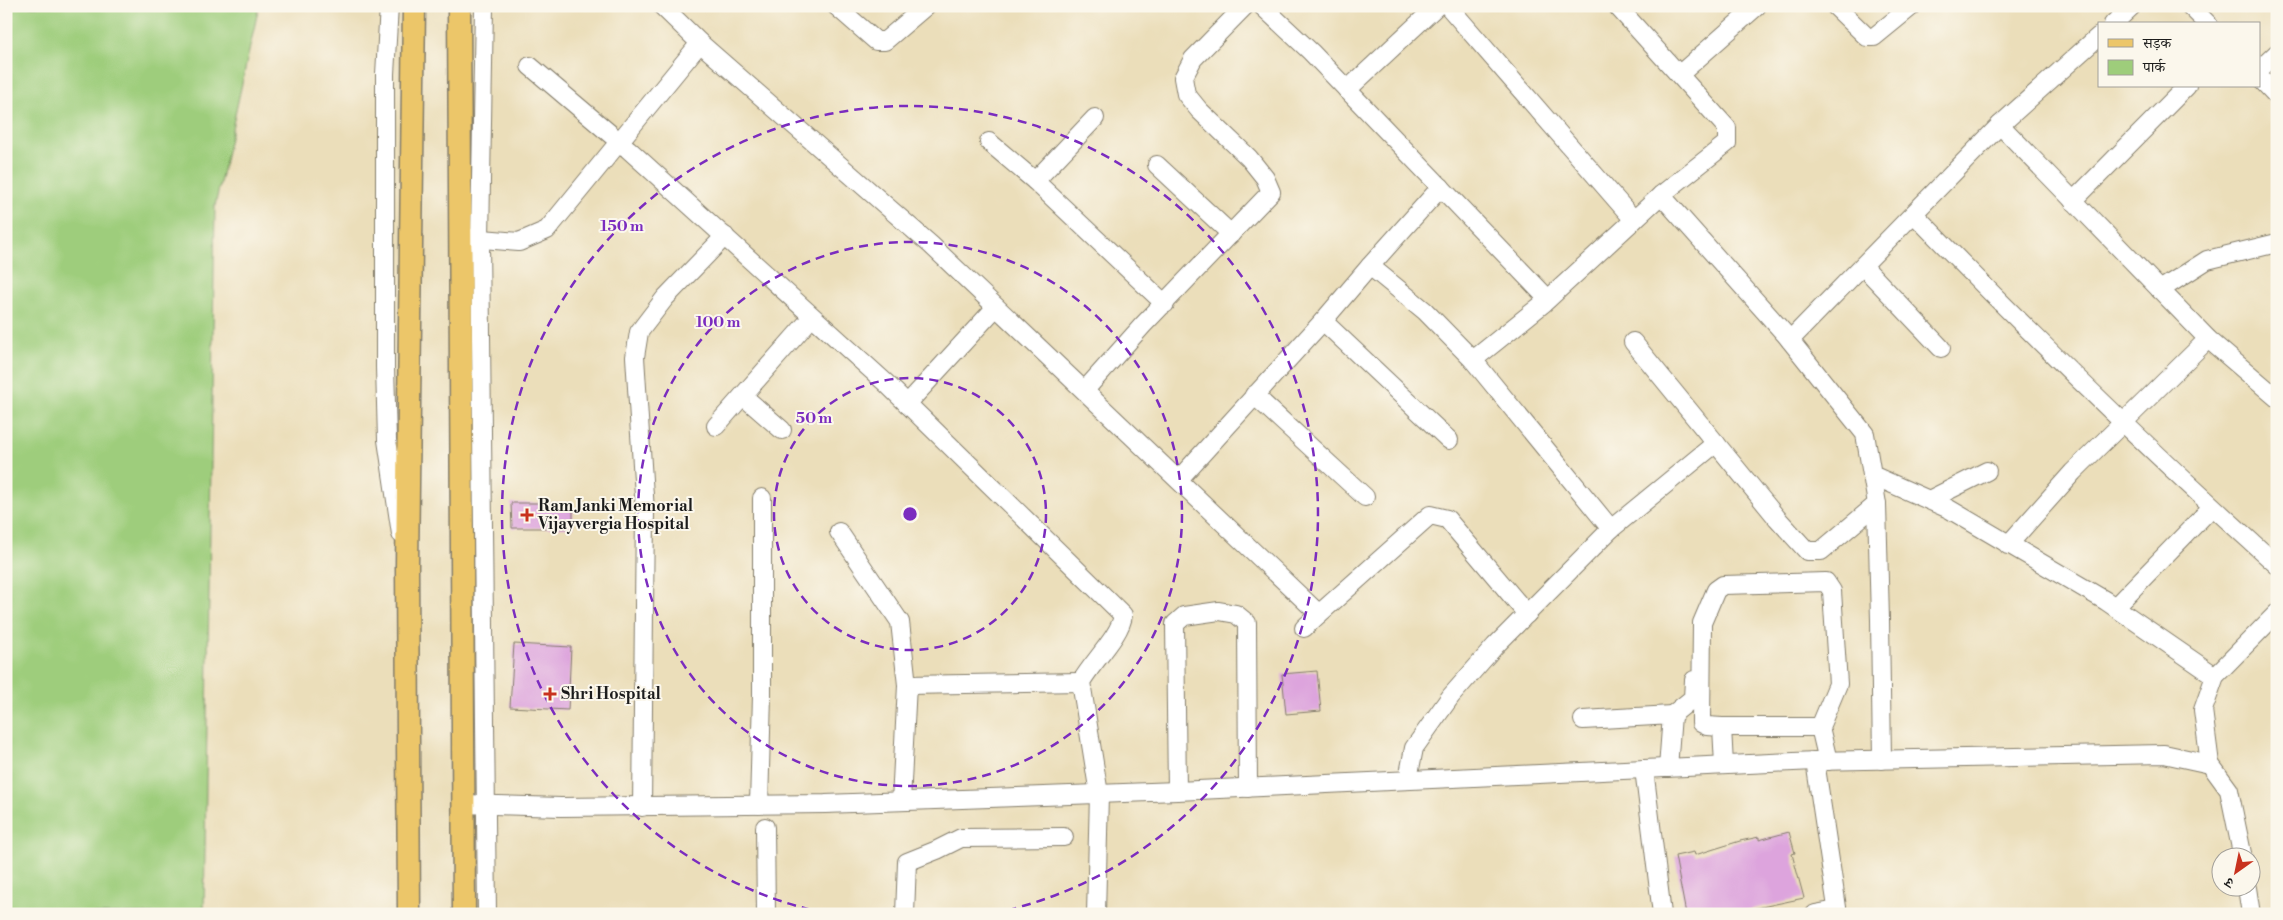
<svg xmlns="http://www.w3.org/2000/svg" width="2283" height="920" viewBox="0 0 2283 920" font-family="'Libre Bodoni','Noto Serif Devanagari',serif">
<rect width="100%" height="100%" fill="#fbf7ec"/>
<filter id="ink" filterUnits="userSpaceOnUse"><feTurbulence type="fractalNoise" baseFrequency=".02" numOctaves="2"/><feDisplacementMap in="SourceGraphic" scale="10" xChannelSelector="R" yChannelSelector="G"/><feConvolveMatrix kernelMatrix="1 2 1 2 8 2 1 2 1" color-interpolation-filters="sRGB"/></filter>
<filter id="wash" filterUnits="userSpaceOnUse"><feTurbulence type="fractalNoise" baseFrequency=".0096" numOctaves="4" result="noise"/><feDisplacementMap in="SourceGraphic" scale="20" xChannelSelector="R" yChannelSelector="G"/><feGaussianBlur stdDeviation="1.12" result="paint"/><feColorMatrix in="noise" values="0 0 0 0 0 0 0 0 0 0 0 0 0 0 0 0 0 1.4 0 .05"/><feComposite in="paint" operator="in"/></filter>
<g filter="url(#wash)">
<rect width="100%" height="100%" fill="#ebdeba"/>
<!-- green -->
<polygon fill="#9ecd7b" stroke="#5d744c" points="6,6 259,6 215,206 204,914 6,914"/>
<g id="blocks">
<!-- building -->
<g fill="#dda4dd">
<polygon points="511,503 573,503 573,528 512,528"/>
<polygon points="514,644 571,647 568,710 510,707"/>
<polygon points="1317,671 1321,711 1286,714 1282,674"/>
<polygon points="1789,832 1795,853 1792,854 1804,898 1738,912 1738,914 1686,914 1675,856 1694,852 1695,855 1740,841 1759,837 1759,840"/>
</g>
</g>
</g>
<g filter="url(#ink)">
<use href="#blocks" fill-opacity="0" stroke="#847d6b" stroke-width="1"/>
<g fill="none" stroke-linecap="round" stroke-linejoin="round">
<!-- minor casing -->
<g stroke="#847d6b" stroke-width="20">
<g id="minor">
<polyline points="389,6 385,74 385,367 387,440 401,534"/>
<polyline points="484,6 480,239 487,914"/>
<polyline points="662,6 700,43 931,245 1319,614 1430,515 1447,519 1527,614"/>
<polyline points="836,6 876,41 885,41 926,6"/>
<polyline points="1262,6 1311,52 1548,299"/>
<polyline points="1448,6 1634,220"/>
<polyline points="1835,6 1867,37 1874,37 1912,6"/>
<polyline points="2190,6 2208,24"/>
<polyline points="2113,24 2132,6"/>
<path d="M530 66 628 149 887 384 1123 615C1121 635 1092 662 1081 682L1099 794 1096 914"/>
<polyline points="2259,70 2277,53"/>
<polyline points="1680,74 1757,6"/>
<polyline points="2259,77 2277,96"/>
<polyline points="1347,90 1437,6"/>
<polyline points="1095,118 1035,181 1165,304"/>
<polyline points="2000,125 2208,339 2277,398"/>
<polyline points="989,142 1035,181"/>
<polyline points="1157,165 1231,234"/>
<polyline points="1661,195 1785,334 1865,434 1877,504 1880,620 1882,760"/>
<polyline points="2073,201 2187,86"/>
<path d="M1914 214C2032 336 2151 452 2277 565"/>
<polyline points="470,238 519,242 547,230 700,43"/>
<polyline points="1370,266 1425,311 1473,360 1611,529"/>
<polyline points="1863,266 1941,348"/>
<polyline points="2160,290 2207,260 2277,243"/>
<polyline points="1323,321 1449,440"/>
<polyline points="1790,340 2000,125 2099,36"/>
<polyline points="1633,342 1777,518 1807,551 1821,551 1877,504"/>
<polyline points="1473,360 1544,303 1661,195 1727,143 1727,128 1617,6"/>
<polyline points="1085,390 1143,325 1271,192 1265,178 1249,158 1199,110 1186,94 1183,78 1193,59 1245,6"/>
<polyline points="1254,395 1365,497"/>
<polyline points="743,396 782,430"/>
<polyline points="907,404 996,307"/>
<polyline points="716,426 812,317"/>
<polyline points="1872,475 1949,509 2106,601 2215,676"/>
<polyline points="1179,479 1323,321 1370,266 1441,187"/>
<polyline points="1929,500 1987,471"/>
<polyline points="839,532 900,622 907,685 901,801"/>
<polyline points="2008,545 2073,472 2208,339"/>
<polyline points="2115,607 2212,507"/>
<polyline points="1304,628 1319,614"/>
<polyline points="907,685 1081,682"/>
<polyline points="1672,715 1693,698 1694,680"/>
<polyline points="1583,720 1672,715 1668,768"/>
<polyline points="1722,727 1707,726 1701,723 1702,623 1716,590 1723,585 1826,582 1832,591 1838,684 1820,727 1828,761"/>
<polyline points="1815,761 1838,914"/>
<polyline points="2210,764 2203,710 2215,676 2277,613"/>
<polyline points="1724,765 1722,727 1820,727"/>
<polyline points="1644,769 1662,914"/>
<polyline points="1408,779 1414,748 1451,696 1495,646 1611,529 1716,443"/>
<polyline points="1177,791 1175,624 1184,616 1219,611 1236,614 1247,623 1248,788"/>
<polyline points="463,804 561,807 825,804 1177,791 1815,761 2164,754 2210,764 2229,790 2243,858"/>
<polyline points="759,805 762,695 762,498"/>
<polyline points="642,807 645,511 635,357 639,332 665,298 725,236"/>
<polyline points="765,827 766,914"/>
<polyline points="2247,888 2251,914"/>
<polyline points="905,914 907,862 937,850 961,838 1064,837"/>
<polyline points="1815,914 1837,910"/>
</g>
</g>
<!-- major casing -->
<g stroke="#847d6b" stroke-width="25">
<g id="major">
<polyline points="459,6 464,914"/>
<polyline points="409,914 407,566 414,6"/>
</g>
</g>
<!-- minor -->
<use href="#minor" stroke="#fff" stroke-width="18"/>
<!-- major -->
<use href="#major" stroke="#ecc669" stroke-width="22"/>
</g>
</g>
<!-- distance rings -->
<g fill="none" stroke="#7b2cbf" stroke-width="2.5" stroke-dasharray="9 6">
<circle cx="910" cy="514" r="136"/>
<circle cx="910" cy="514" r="272"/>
<path d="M825 913A408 408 0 1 1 995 913"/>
</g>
<!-- markers -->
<g fill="#c8321e" stroke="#fbf7ec" stroke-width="2">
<path d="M524.5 507.5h5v5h5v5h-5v5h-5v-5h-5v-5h5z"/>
<path d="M547.5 686.5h5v5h5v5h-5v5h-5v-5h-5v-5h5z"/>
</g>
<g text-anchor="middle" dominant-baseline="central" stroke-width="4" stroke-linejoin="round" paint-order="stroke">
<!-- poi labels -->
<g font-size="16" font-weight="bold" fill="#1c1c1c" stroke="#fbf7ec" text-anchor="start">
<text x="538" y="506">Ram Janki Memorial<tspan x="538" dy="18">Vijayvergia Hospital</tspan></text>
<text x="561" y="694">Shri Hospital</text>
</g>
</g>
<circle cx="910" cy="514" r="8" fill="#7b2cbf" stroke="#fbf7ec" stroke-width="2.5"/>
<g font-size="15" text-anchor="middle" font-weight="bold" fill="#7b2cbf" stroke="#fbf7ec" stroke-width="4" stroke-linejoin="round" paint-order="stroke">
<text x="622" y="231">150 m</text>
<text x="718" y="327">100 m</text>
<text x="814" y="423">50 m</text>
</g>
<!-- margin -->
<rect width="2283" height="920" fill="none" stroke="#fbf7ec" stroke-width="25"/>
<!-- legend -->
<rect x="2098" y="22" width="162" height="65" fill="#fbf7ec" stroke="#a29f99"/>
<rect x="2108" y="39" width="25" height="8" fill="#ecc669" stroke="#a29f99"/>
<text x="2143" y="48" font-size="15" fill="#1c1c1c">सड़क</text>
<rect x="2108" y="60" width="25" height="15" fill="#9ecd7b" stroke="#a29f99"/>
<text x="2143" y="72" font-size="15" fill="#1c1c1c">पार्क</text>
<!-- north arrow -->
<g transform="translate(2236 872) rotate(213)"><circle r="24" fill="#fbf7ec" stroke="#a29f99"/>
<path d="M0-4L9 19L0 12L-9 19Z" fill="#c8321e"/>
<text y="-8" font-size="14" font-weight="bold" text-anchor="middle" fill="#1c1c1c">उ</text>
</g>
</svg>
